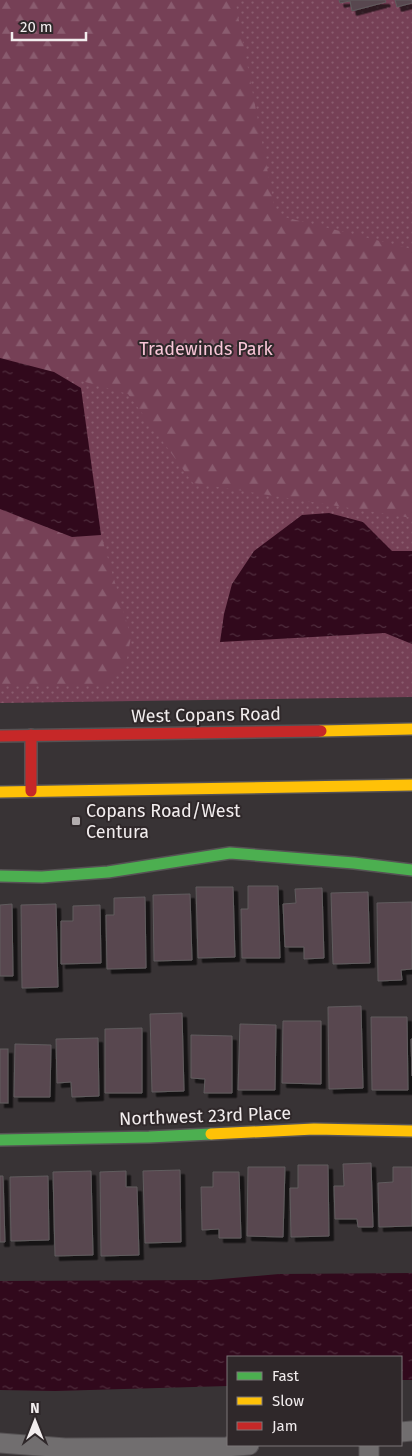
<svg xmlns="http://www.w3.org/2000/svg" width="412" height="1456" viewBox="0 0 412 1456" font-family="'Fira Sans',sans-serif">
<defs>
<pattern id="grass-dots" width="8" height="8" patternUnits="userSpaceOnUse" patternTransform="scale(1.25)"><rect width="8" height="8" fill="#764056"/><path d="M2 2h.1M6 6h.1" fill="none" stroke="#8a5c6f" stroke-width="1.8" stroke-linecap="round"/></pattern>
<pattern id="forest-firs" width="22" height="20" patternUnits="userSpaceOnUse" patternTransform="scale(1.25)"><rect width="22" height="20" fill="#764056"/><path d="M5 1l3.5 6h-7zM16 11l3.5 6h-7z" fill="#8a5c6f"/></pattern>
<pattern id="water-ripples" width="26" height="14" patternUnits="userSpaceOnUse" patternTransform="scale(1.25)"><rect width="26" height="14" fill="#31091c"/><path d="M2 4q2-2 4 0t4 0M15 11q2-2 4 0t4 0" fill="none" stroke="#4f2d3d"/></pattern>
<filter id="shadow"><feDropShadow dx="4.5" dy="4.5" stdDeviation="0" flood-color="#0009"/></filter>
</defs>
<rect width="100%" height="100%" fill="#383335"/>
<!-- grass -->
<polygon fill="url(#grass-dots)" points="0,0 412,0 412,697 0,703"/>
<!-- forest -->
<g fill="url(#forest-firs)">
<polygon points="0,0 235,0 276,215 412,249 412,518 193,483 128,394 0,358"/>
<polygon points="0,509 71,537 101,535 131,637 125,669 105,685 0,686"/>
</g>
<!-- water -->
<g fill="url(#water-ripples)">
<polygon points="0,358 54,372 81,388 101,535 72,537 0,509"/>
<polygon points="329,513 363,522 392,551 412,551 412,644 385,633 220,642 224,614 232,584 254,551 302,515"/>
<polygon points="412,1273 412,1380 401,1380 401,1357 228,1357 228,1386 55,1391 0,1390 0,1281 210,1280 279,1274"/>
</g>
<!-- building -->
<g fill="#59474f" stroke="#605c5e" filter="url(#shadow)">
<polygon points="339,0 385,0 386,2 352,11 350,1 340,3"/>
<polygon points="395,0 412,0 412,3 397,7"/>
<polygon points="248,886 278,886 280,958 242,958 241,909 248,909"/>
<polygon points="196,887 233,887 235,957 198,958"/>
<polygon points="322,888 324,958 304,959 304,947 285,947 283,904 296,903 295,889"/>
<polygon points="368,892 370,963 333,964 331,893"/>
<polygon points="190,894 192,960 154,961 153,895"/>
<polygon points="145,897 146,968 107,969 106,915 114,915 114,898"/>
<polygon points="412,902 412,969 401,970 402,980 378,981 377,903"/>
<polygon points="12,904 13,976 0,976 0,905"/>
<polygon points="56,904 58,987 22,988 21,905"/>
<polygon points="100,905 101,963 61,964 61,921 73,921 73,906"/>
<polygon points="361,1006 363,1088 329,1089 328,1007"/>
<polygon points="182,1013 184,1091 152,1092 150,1014"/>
<polygon points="371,1017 407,1017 408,1090 372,1090"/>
<polygon points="283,1021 321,1021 321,1084 282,1083"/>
<polygon points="240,1024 276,1025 275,1090 238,1090"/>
<polygon points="142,1028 142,1093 105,1093 105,1029"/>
<polygon points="191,1035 232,1036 232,1093 204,1093 205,1079 191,1078"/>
<polygon points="98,1038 99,1096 72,1097 71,1082 57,1083 56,1039"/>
<polygon points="411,1039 412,1039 412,1076"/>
<polygon points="15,1044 51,1045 50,1097 14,1097"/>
<rect x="0" y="1049" width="8" height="54"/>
<polygon points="371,1163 373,1227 358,1227 357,1219 335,1219 334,1186 344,1186 343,1164"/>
<polygon points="298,1165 328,1165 329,1236 291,1237 290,1188 298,1188"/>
<polygon points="248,1167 285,1167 283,1237 247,1236"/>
<polygon points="393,1167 412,1167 412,1226 379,1227 378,1183 393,1182"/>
<polygon points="180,1170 181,1242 145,1243 143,1171"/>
<polygon points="91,1171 93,1255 55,1256 53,1172"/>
<polygon points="126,1171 126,1187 137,1187 139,1255 101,1256 100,1172"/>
<polygon points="213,1172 239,1172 241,1238 219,1238 219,1229 202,1230 201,1187 213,1187"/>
<polygon points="0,1176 3,1176 5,1242 0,1242"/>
<polygon points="48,1176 49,1240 11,1241 10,1177"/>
</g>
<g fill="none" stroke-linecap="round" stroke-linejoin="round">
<!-- street casing -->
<g stroke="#565254" stroke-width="21">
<g id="street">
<polyline points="401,1432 412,1431"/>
<polyline points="0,1443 65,1448 226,1447 249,1445"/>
<polyline points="369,1456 369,1445"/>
</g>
</g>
<!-- fast casing -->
<g stroke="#565254" stroke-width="14">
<g id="fast">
<polyline points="0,876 42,877 108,872 230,853 354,863 412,870"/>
<polyline points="0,1140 149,1137 211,1134"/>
</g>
</g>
<!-- slow casing -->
<g stroke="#565254" stroke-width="14">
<g id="slow">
<polyline points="321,731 412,729"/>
<polyline points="0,792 412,785"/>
<polyline points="211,1134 314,1129 412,1131"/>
</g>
</g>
<!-- jam casing -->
<g stroke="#565254" stroke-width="14">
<g id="jam">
<polyline points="31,735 31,791"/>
<polyline points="0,736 321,731"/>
</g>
</g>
<!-- street -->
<use href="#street" stroke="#716e6f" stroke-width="19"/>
<!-- fast -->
<use href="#fast" stroke="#4caf50" stroke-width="11"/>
<!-- slow -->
<use href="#slow" stroke="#ffc107" stroke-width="11"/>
<!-- jam -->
<use href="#jam" stroke="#c62828" stroke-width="11"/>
</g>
<!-- markers -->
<rect fill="#b1acad" stroke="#2f282a" stroke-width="2" x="71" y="816" width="10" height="10" rx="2.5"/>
<g text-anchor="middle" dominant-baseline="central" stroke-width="4" stroke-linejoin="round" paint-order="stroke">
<!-- park labels -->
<g font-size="18" fill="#f8c6d7" stroke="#2f282a">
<text x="206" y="349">Tradewinds Park</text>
</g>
<!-- street labels -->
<g font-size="18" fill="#f2edee" stroke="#2f282a">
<text transform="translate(206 715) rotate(-1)">West Copans Road</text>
<text transform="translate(205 1116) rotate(-2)">Northwest 23rd Place</text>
</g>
<!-- poi labels -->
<g font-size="18" fill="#f2edee" stroke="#2f282a" text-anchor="start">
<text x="86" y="811">Copans Road/West<tspan x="86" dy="21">Centura</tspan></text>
</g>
</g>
<!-- legend -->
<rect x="227" y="1356" width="175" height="90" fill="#2f282a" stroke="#7d7778"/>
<rect x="237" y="1372" width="25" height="8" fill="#4caf50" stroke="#7d7778"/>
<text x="272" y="1381" font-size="15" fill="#f2edee">Fast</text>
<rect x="237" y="1397" width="25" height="8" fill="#ffc107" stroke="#7d7778"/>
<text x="272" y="1406" font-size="15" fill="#f2edee">Slow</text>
<rect x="237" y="1422" width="25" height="8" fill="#c62828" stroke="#7d7778"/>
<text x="272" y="1431" font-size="15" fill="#f2edee">Jam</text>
<!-- north arrow -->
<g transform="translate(35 1421)" stroke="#2f282a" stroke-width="4" paint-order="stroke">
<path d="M0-4L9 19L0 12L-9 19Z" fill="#f2edee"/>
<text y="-8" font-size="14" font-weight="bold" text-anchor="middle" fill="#f2edee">N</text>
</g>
<!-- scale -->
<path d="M12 32v8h74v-8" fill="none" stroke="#f2edee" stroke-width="2.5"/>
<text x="20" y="32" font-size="15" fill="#f2edee" stroke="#2f282a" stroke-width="4" paint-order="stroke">20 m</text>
</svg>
